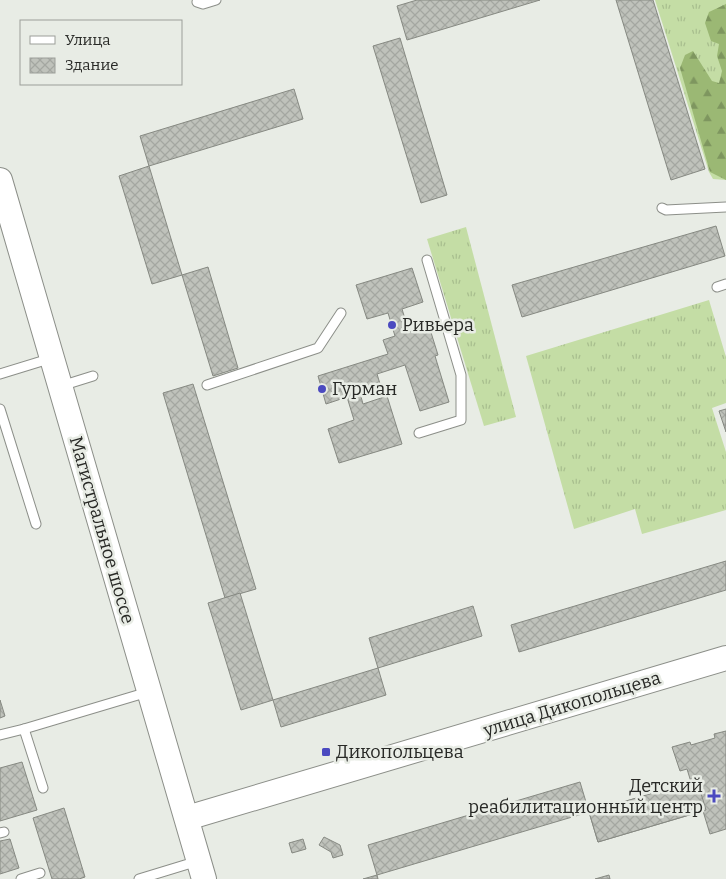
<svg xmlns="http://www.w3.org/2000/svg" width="726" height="879" viewBox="0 0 726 879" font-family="Bitter,serif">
<defs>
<pattern id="grass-tufts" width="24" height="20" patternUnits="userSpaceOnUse" patternTransform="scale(1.25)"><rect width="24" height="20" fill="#c4dda5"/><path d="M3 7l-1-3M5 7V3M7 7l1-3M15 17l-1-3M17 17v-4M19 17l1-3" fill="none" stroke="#a8be8e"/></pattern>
<pattern id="forest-firs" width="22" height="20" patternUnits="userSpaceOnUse" patternTransform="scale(1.25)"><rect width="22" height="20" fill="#9bb874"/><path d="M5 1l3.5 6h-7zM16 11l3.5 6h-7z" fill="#7e965f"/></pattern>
<pattern id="building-cross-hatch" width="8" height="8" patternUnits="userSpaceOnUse" patternTransform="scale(1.25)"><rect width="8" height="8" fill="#bfc2bb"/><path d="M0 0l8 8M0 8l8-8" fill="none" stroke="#a4a7a1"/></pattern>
</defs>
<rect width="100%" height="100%" fill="#e8ece5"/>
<!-- grass -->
<g fill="url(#grass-tufts)">
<polygon points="655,0 726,0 726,180 713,179 709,172"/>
<polygon points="466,227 516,417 484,426 427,239"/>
<polygon points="709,300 726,357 726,403 712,408 726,452 726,510 642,534 635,509 574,529 526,356"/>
</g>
<!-- forest -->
<polygon fill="url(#forest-firs)" points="726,4 726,180 710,172 680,68 685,55 693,51 712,81 719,83 722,71 717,56 719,44 711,41 705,23 709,12"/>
<!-- building -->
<g fill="url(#building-cross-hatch)" stroke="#868982">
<polygon points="417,0 540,0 407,40 397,6"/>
<polygon points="616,0 653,0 705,169 671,180"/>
<polygon points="400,38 447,195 421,203 373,46"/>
<polygon points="294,89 303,119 149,166 140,136"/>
<polygon points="149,166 182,275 152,284 119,176"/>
<polygon points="716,226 725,256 522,317 512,285"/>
<polygon points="208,267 238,368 213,376 182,275"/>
<polygon points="412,268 423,302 402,309 409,332 429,326 438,355 435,356 449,402 420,411 405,365 377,374 381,387 360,393 363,404 387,396 402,444 339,463 328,429 354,420 347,397 326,404 318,376 388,354 383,340 395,336 388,313 367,319 356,285"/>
<polygon points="193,384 256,589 225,598 163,393"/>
<polygon points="726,409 726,432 719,411"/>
<polygon points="726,561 726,590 519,652 511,625"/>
<polygon points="240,593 273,700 241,710 208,603"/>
<polygon points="473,606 482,636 378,668 369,638"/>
<polygon points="378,668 386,695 281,727 273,700"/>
<polygon points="0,700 5,716 0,718"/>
<polygon points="726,731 726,829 710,834 703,811 598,842 589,812 691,782 687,769 680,771 672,747 690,742 691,745 715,738 714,734"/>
<polygon points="22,762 37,810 0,821 0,768"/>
<polygon points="697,780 706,810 598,842 589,812"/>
<polygon points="580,782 589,812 377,875 368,845"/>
<polygon points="64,808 85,877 79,879 52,879 33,818"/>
<polygon points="324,837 340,845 343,855 333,858 331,852 319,845"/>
<polygon points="10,839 19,868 0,874 0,841"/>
<polygon points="303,839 306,849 292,853 289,843"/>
<polygon points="377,875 378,879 363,879"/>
<polygon points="609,875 610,879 595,879"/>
</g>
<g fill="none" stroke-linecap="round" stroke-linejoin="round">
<!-- lane casing -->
<g stroke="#8c8f89" stroke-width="11">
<g id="lane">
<polyline points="197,2 203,4 216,0"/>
<polyline points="662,208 666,210 726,207"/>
<polyline points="717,287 726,284"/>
<polyline points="0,374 52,358"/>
<polyline points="207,385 318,348 341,313"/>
<polyline points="61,386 93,376"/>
<polyline points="0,409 36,524"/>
<polyline points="419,433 461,420 461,375 427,260"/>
<polyline points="0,735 24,729"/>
<polyline points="43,788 24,729 148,692"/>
<polyline points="0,833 4,832"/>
<polyline points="21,879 40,873"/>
<polyline points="139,879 198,861"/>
</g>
</g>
<!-- secondary casing -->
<g stroke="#8c8f89" stroke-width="26">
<g id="secondary">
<polyline points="0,180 204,879"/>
<polyline points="187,818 726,658"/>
</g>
</g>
<!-- lane -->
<use href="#lane" stroke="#fff" stroke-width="9"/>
<!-- secondary -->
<use href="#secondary" stroke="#fff" stroke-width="24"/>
</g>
<!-- markers -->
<g fill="#4b4ac0" stroke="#e8ece5" stroke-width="2">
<circle cx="392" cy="325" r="5"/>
<circle cx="322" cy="389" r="5"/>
<rect x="321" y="747" width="10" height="10" rx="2.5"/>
<path d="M711.5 788.5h5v5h5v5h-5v5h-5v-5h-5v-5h5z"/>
</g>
<g text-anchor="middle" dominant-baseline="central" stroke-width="5" stroke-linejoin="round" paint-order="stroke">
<!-- poi labels -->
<g font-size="18" fill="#282926" stroke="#e8ece5" text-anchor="start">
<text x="402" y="325">Ривьера</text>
<text x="332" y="389">Гурман</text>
<text x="336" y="752">Дикопольцева</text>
<text x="703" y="786" text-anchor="end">Детский<tspan x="703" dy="21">реабилитационный центр</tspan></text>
</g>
<!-- street labels -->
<g font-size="18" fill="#282926" stroke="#e8ece5">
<text transform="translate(102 530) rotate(74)">Магистральное шоссе</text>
<text transform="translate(572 704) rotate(-17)">улица Дикопольцева</text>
</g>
</g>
<!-- legend -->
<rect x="20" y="20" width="162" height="65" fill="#e8ece5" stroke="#9b9e99"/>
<rect x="30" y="36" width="25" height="8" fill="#ffffff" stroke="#9b9e99"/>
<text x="65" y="45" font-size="15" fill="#282926">Улица</text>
<rect x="30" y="58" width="25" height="15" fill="url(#building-cross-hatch)" stroke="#9b9e99"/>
<text x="65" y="70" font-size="15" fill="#282926">Здание</text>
</svg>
